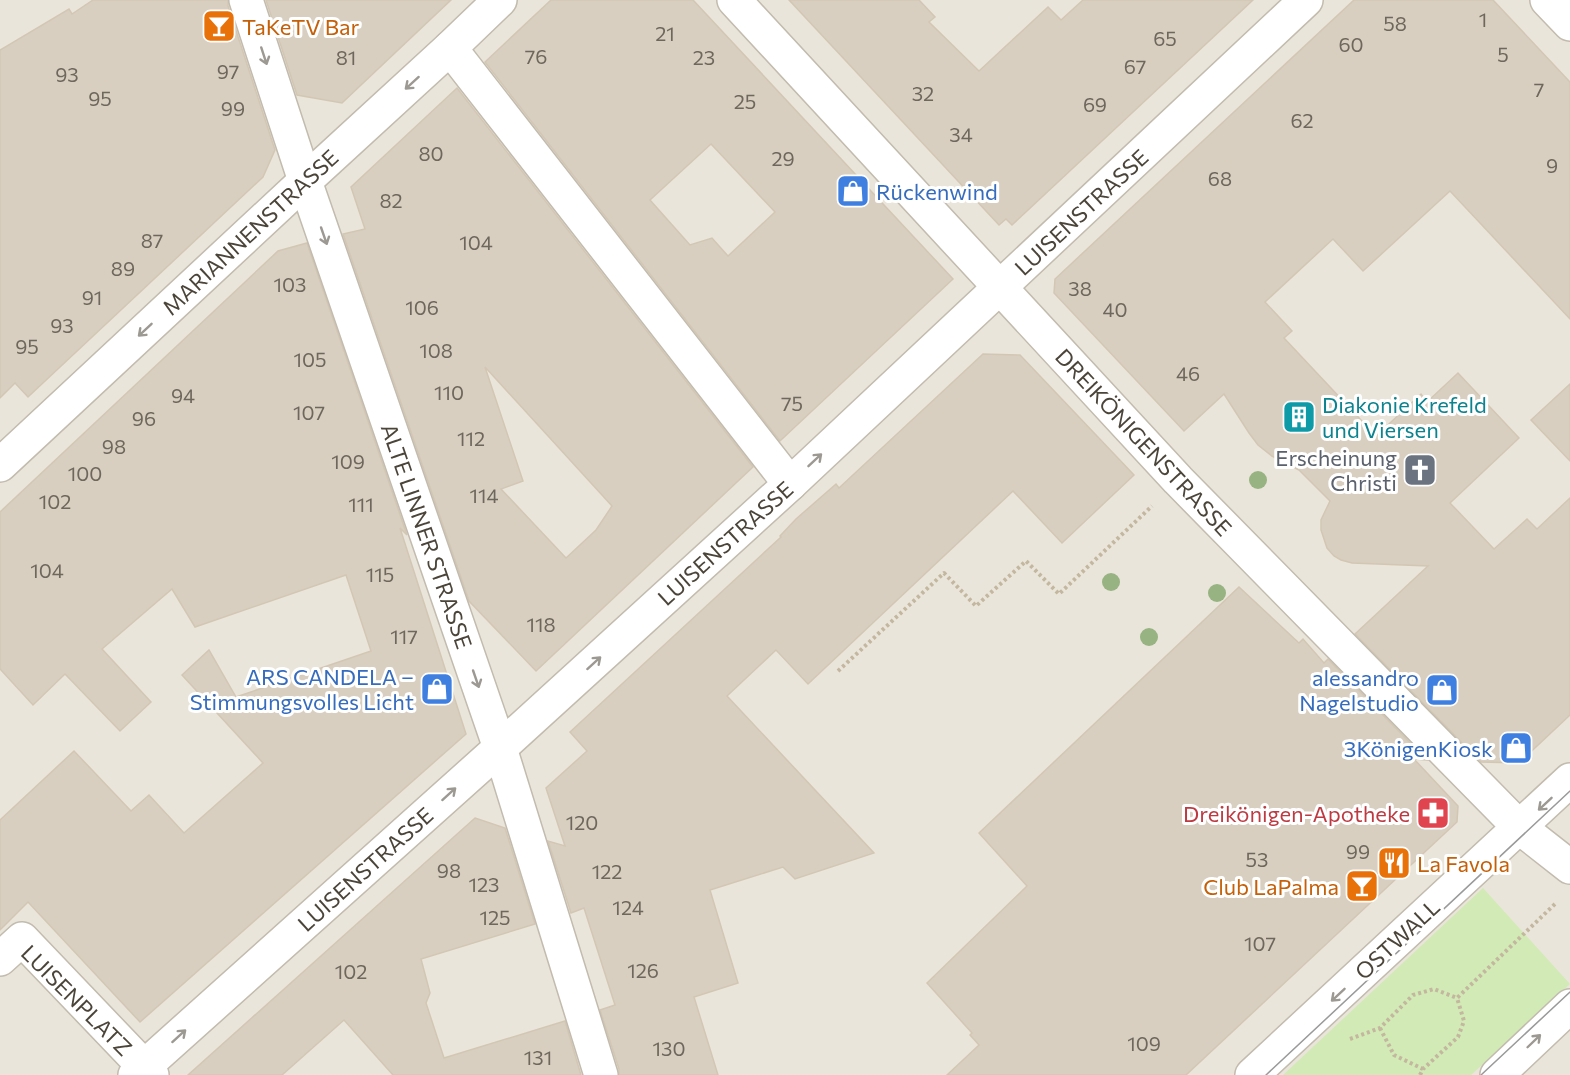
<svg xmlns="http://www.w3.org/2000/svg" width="1570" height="1075" viewBox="0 0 1570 1075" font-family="Commissioner,sans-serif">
<rect width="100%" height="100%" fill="#f6f3ec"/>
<!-- residential -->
<rect fill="#eae5da" x="0" y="0" width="1570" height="1075"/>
<!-- green -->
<polygon fill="#d2eab5" points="1483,888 1570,984 1471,1075 1283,1075"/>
<!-- building -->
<g fill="#d8cfc1" stroke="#d3c7b4" stroke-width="1.5" fill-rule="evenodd">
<polygon points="93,0 228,0 228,6 275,150 263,177 28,397 15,383 0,398 0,50 69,9 72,14"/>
<polygon points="266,0 451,0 342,103 297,95"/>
<path d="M551 0H693L953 279 780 441 485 62ZM711 144 775 212 728 256 712 238 690 245 650 200Z"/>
<polygon points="789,0 919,0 935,17 929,22 979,71 1048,7 1061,20 1083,0 1253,0 1012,225 1006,219 999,225"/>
<polygon points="1354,0 1493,0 1570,82 1570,319 1450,191 1363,271 1333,239 1265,302 1292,331 1284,338 1376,436 1421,394 1427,402 1458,373 1519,438 1450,503 1494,549 1527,519 1537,529 1570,498 1570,715 1519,763 1481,762 1355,634 1428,566 1352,563 1341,560 1334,556 1327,548 1321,530 1321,520 1330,501 1299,470 1272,456 1258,445 1249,433 1224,394 1184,431 1054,293 1055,279"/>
<path d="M457 88 753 467 536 671 469 601 343 234 365 229 351 187ZM485 367 612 506 596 530 566 558 501 489 523 481Z"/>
<polygon points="307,243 407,535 400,528 466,734 140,1022 28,902 0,930 0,820 74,751 131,811 149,795 184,833 263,763 182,675 209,650 236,697 371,651 346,575 195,627 172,589 102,649 151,702 120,731 65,674 33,705 0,669 0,512 278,251"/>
<polygon points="983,354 1020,355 1134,475 1062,543 1013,491 808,684 776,650 727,696 874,853 795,879 783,867 710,890 738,983 694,997 718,1075 619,1075 619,1069 600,1010 615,1005 584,908 571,913 548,841 565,846 546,788 587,751 570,732 781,537 780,536 796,519 836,484 839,488"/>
<polygon points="1570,384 1570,461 1531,420"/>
<polygon points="1239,587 1299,643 1303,639 1324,663 1328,659 1427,760 1414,759 1458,806 1457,822 1186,1075 947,1075 979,1045 970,1035 972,1033 927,983 1027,886 979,833"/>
<polygon points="475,818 505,828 535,924 421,959 430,993 426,1003 444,1058 565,1021 581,1075 393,1075 344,1020 282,1075 188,1075"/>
</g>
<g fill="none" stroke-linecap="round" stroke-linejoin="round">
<!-- minor casing -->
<g stroke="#c2bbae" stroke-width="36">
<g id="minor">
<polyline points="246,0 305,181 500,748 601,1075"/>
<polyline points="734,0 1178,480 1519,827 1570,867"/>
<polyline points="1547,0 1570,24"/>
<polyline points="450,48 790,484"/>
<polyline points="0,465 305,181 450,48 500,0"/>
<polyline points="0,959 22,939 152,1075"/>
<polyline points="135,1075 500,748 790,484 1306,0"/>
<polyline points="1252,1075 1570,780"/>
<polyline points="1497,1075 1570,1006"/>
</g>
</g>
<!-- path -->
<g stroke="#c4b79f" stroke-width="4" stroke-dasharray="3 3" stroke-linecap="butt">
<polyline points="838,671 944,573 976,606 1026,561 1059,594 1152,506"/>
<polyline points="1380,1028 1394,1055 1423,1069"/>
<polyline points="1350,1039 1380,1028 1413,995 1434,989 1457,998"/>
<polyline points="1420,1075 1423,1069 1458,1037 1464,1021 1457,998 1556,903"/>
</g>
<!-- minor -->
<use href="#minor" stroke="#fff" stroke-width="33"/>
<!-- tram -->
<g stroke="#9a9a9a" stroke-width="1.5">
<polyline points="1266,1075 1570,791"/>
<polyline points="1481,1075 1570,992"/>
</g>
</g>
<!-- trees -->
<g fill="#97b381">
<circle cx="1258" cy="480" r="9"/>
<circle cx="1111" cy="582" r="9"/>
<circle cx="1217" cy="593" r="9"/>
<circle cx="1149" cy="637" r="9"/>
</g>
<!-- one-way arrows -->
<defs><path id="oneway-shaft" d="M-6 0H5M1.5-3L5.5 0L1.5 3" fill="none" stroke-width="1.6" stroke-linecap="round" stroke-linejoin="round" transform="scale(1.5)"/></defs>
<g stroke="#9c9892">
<use href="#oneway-shaft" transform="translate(264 56) rotate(72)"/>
<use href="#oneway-shaft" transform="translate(412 83) rotate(138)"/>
<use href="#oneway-shaft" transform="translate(324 236) rotate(71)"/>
<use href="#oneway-shaft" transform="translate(145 330) rotate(137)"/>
<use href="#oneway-shaft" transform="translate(815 460) rotate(-43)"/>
<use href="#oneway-shaft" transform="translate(594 663) rotate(-42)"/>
<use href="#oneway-shaft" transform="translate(476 679) rotate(71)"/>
<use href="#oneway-shaft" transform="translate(449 794) rotate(-42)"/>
<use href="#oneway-shaft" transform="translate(1545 804) rotate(137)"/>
<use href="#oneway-shaft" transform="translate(1338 995) rotate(137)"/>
<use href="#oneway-shaft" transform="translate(179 1036) rotate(-42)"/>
<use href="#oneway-shaft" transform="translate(1534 1041) rotate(-44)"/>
</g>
<!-- icons -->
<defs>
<g id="bar-square" transform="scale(1.725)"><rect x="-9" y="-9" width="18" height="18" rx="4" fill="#e8710a" stroke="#fff"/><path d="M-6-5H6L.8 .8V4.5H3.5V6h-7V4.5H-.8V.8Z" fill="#fff"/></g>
<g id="shop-square" transform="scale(1.725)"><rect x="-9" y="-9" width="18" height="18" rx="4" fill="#3f7fe0" stroke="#fff"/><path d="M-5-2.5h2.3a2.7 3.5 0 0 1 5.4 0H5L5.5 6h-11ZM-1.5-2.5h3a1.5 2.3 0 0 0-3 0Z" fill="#fff"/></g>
<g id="building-square" transform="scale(1.725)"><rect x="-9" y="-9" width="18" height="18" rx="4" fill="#0f9aa8" stroke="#fff"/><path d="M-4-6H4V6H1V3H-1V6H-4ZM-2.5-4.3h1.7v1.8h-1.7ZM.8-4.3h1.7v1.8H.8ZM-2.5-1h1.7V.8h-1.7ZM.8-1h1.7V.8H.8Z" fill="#fff"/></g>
<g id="church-square" transform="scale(1.725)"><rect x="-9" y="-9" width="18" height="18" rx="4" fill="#6b7280" stroke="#fff"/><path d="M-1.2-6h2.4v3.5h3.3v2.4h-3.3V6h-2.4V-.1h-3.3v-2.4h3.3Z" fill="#fff"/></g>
<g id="pharmacy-square" transform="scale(1.725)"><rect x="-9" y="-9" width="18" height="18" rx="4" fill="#e0444e" stroke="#fff"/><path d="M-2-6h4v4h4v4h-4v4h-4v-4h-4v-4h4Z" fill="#fff"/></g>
<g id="restaurant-square" transform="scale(1.725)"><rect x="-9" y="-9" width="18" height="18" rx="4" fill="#e8710a" stroke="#fff"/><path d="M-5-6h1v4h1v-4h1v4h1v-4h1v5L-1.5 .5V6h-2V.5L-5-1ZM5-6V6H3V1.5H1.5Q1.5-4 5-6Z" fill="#fff"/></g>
</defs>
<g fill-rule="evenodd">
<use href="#bar-square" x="219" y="26"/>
<use href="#shop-square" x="853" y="191"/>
<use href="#building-square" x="1299" y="417"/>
<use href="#church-square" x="1420" y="470"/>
<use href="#shop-square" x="437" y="689"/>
<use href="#shop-square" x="1442" y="690"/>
<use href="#shop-square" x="1516" y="748"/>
<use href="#pharmacy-square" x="1433" y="813"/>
<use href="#restaurant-square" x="1394" y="863"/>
<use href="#bar-square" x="1362" y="886"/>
</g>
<g text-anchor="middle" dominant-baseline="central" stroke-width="6" stroke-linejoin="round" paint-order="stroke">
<!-- number labels -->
<g font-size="20" fill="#6e675b">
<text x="1483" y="19">1</text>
<text x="1395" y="23">58</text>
<text x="665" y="33">21</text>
<text x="1165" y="38">65</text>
<text x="1351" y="44">60</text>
<text x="1503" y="54">5</text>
<text x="536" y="56">76</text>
<text x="346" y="57">81</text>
<text x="704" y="57">23</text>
<text x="1135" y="66">67</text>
<text x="228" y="71">97</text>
<text x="67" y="74">93</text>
<text x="1539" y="89">7</text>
<text x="923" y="93">32</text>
<text x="100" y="98">95</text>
<text x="745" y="101">25</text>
<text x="1095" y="104">69</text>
<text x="233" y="108">99</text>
<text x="1302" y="120">62</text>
<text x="961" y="134">34</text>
<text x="431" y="153">80</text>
<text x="783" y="158">29</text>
<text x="1552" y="165">9</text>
<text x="1220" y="178">68</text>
<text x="391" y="200">82</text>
<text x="152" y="240">87</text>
<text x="476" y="242">104</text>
<text x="123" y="268">89</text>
<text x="290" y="284">103</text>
<text x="1080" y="288">38</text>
<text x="92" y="297">91</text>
<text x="422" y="307">106</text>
<text x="1115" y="309">40</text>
<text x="62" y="325">93</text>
<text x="27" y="346">95</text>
<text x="436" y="350">108</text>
<text x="310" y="359">105</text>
<text x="1188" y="373">46</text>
<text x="449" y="392">110</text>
<text x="183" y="395">94</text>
<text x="792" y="403">75</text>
<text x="309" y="412">107</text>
<text x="144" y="418">96</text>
<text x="471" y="438">112</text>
<text x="114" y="446">98</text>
<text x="348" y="461">109</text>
<text x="85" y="473">100</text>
<text x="484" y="495">114</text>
<text x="55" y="501">102</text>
<text x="361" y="504">111</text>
<text x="47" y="570">104</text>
<text x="380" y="574">115</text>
<text x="541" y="624">118</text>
<text x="404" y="636">117</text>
<text x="582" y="822">120</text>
<text x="1358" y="851">99</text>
<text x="1257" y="859">53</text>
<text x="449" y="870">98</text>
<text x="607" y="871">122</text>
<text x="484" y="884">123</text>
<text x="628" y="907">124</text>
<text x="495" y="917">125</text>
<text x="1260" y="943">107</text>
<text x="643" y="970">126</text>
<text x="351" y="971">102</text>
<text x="1144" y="1043">109</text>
<text x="669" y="1048">130</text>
<text x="538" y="1057">131</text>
</g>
<!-- food labels -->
<g font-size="22" fill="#c56008" stroke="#fff" text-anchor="start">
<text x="242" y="26">TaKeTV Bar</text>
<text x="1417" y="863">La Favola</text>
<text x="1339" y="886" text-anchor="end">Club LaPalma</text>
</g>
<!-- shop labels -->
<g font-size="22" fill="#366cbe" stroke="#fff" text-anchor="end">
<text x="876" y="191" text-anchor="start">Rückenwind</text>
<text x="414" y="676">ARS CANDELA –<tspan x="414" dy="25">Stimmungsvolles Licht</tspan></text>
<text x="1419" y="677">alessandro<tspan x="1419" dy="25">Nagelstudio</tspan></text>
<text x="1493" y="748">3KönigenKiosk</text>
</g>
<!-- street labels -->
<g font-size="22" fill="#4b4439" stroke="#fff">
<text transform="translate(1081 212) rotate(-43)">LUISENSTRASSE</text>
<text transform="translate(250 232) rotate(-43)">MARIANNENSTRASSE</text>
<text transform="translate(1144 442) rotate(47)">DREIKÖNIGENSTRASSE</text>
<text transform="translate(427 536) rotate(71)">ALTE LINNER STRASSE</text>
<text transform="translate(725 543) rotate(-42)">LUISENSTRASSE</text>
<text transform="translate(365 869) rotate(-42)">LUISENSTRASSE</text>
<text transform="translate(1397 939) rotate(-43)">OSTWALL</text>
<text transform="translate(77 1000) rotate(45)">LUISENPLATZ</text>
</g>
<!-- culture labels -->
<g font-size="22" fill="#0d838f" stroke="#fff" text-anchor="start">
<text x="1322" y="404">Diakonie Krefeld<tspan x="1322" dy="25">und Viersen</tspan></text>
</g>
<!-- worship labels -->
<g font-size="22" fill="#5b616d" stroke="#fff" text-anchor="end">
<text x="1397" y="457">Erscheinung<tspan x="1397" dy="25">Christi</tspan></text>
</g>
<!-- health labels -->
<g font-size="22" fill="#be3a42" stroke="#fff" text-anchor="end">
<text x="1410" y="813">Dreikönigen-Apotheke</text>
</g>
</g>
</svg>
